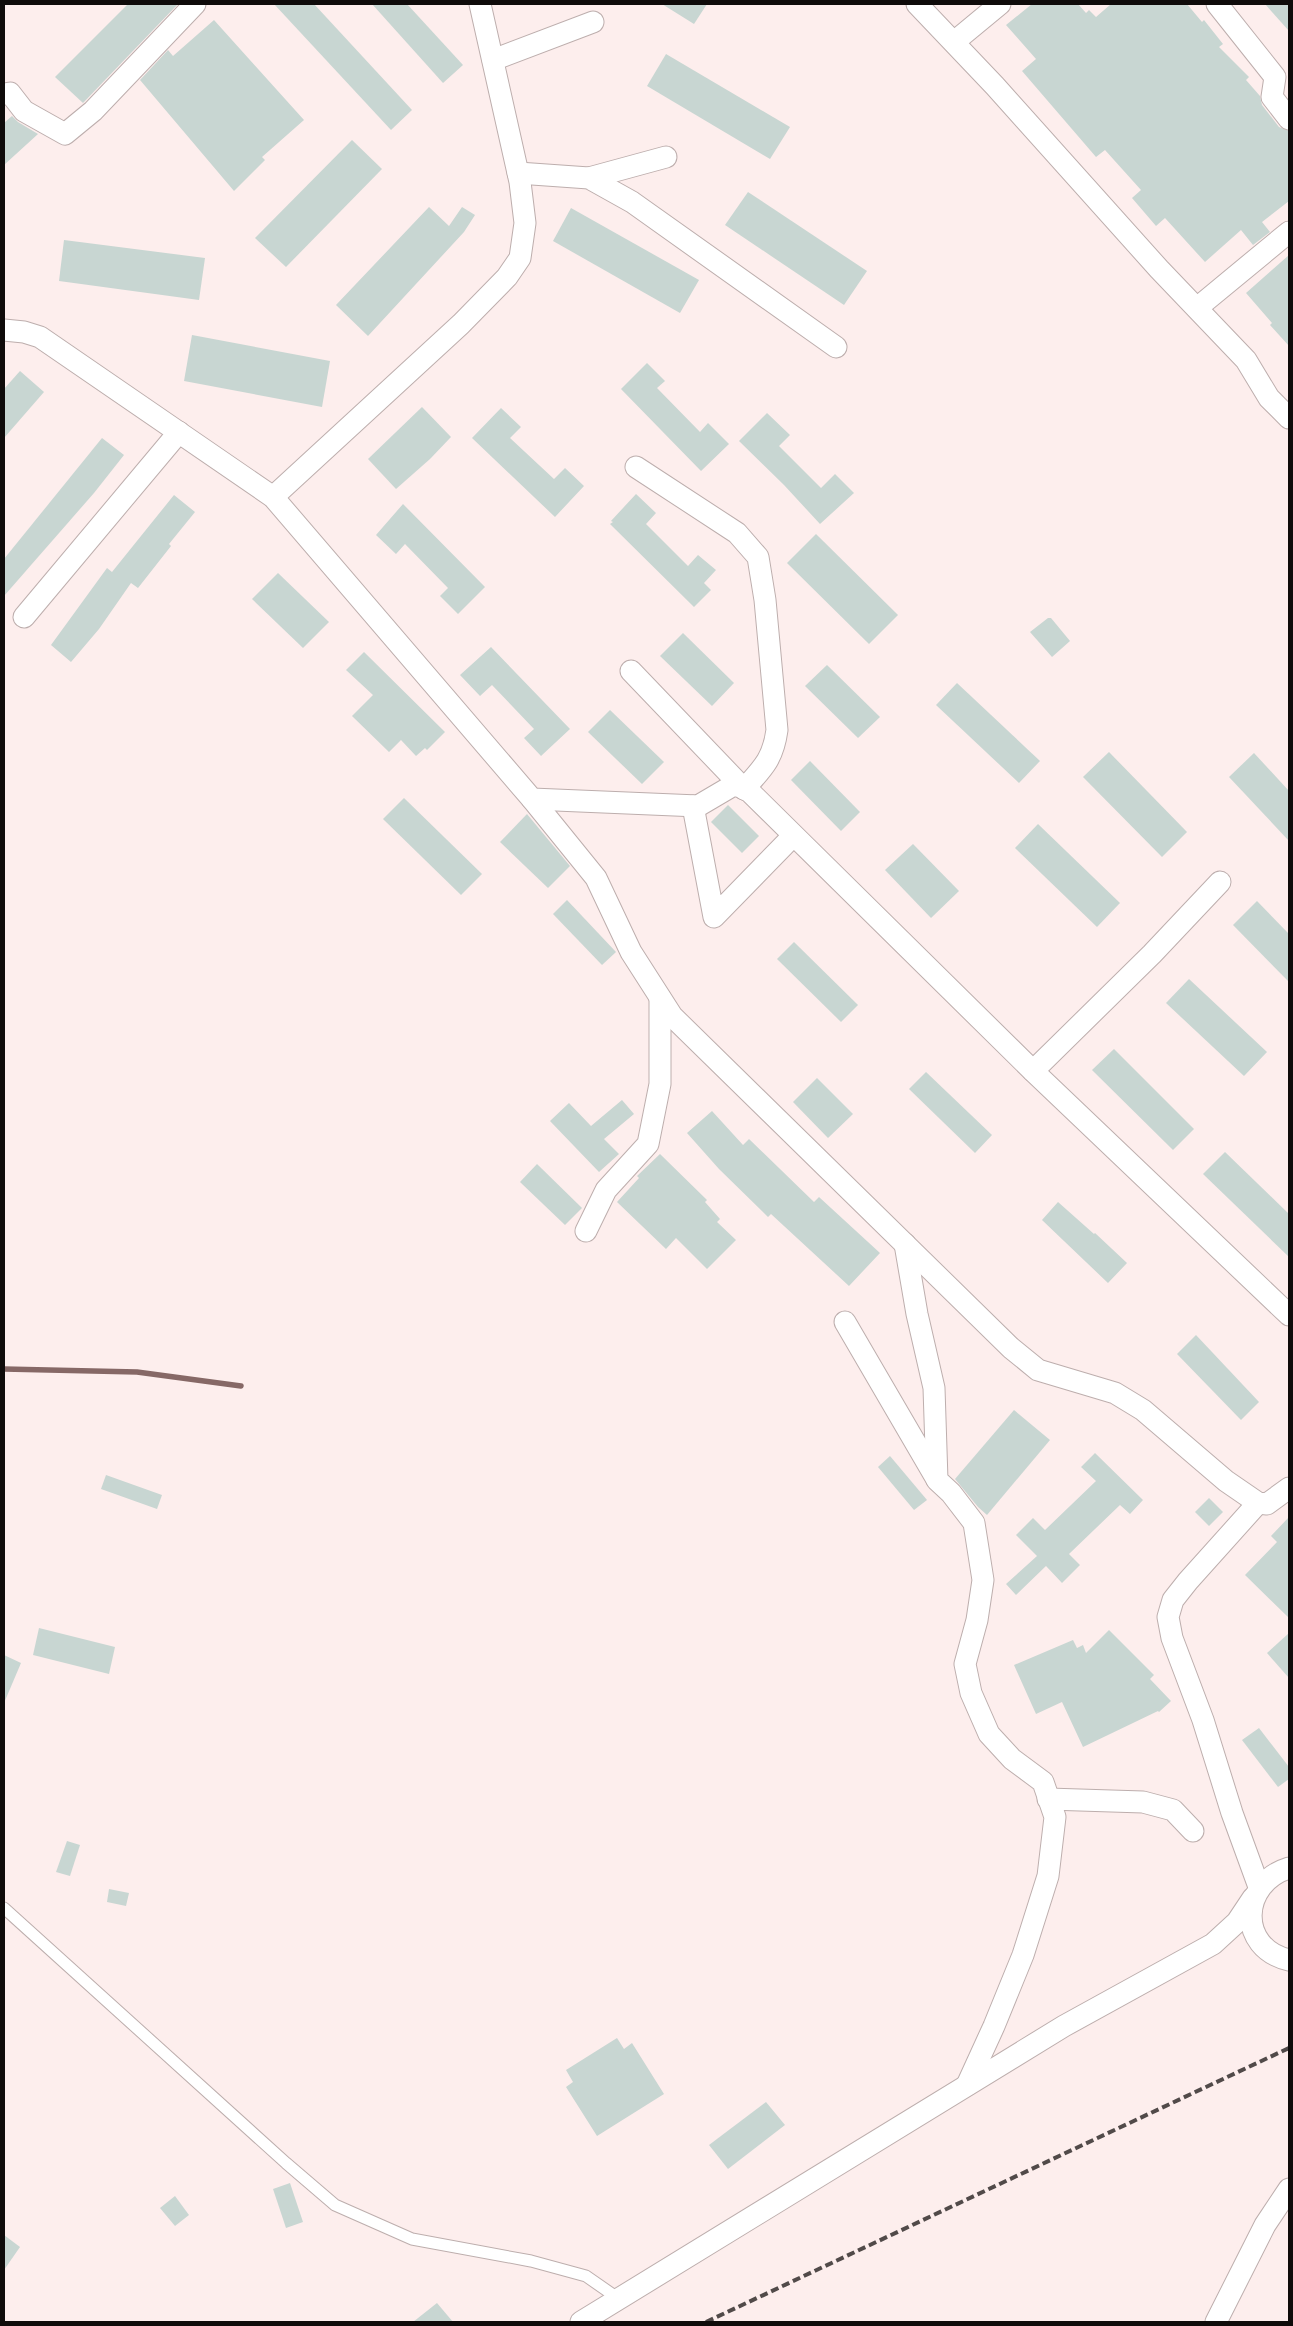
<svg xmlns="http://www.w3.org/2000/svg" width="1293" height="2326" viewBox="0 0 1293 2326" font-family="'Sofia Sans Condensed',sans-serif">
<rect width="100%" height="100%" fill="#fdeeed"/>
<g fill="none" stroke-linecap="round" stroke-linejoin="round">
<!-- stream -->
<polyline stroke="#866866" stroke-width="5.5" points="4,1369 137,1372 241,1386"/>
</g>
<!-- building -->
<g fill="#c8d6d2">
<polygon points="128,4 178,4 83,103 55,77"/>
<polygon points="274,4 314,4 412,110 391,130"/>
<polygon points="372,4 407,4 463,65 443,83"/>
<polygon points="662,4 707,4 694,24"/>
<polygon points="1032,4 1078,4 1086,13 1089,10 1096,17 1111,4 1187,4 1202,22 1204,20 1223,44 1219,47 1249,77 1246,80 1260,96 1262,105 1279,127 1289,131 1289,201 1262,222 1270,232 1253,245 1241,230 1205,262 1165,218 1156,226 1132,198 1141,190 1105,150 1096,157 1022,71 1036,59 1006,25"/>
<polygon points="1265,4 1289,4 1289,31"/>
<polygon points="214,20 304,120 262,157 265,160 234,191 140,80 168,50 173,56"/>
<polygon points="666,54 790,127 770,159 647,86"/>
<polygon points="12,116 18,122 38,134 4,165 4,123"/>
<polygon points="352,140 382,169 286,267 255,238"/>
<polygon points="748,192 867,271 844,305 725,225"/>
<polygon points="429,207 449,226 462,207 475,215 464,232 368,336 336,305"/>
<polygon points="571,208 699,280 680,313 553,241"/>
<polygon points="64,240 205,258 199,300 59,281"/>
<polygon points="1289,255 1289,346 1270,325 1272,323 1246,293"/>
<polygon points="192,335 330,361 322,407 184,381"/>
<polygon points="647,363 665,381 657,388 700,432 708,423 729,444 701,471 621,389"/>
<polygon points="20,371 44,392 4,438 4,389"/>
<polygon points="422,407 451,437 430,459 396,489 368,459"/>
<polygon points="501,408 521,427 510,438 554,479 565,468 584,486 555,517 472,438"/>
<polygon points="767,413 790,435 779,446 821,488 835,474 854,493 820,524 784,485 739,441"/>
<polygon points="102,438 124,455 94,493 4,596 4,559"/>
<polygon points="636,494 656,513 646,524 688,566 698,555 716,570 704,583 711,590 694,607 610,524 613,522 611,521"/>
<polygon points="174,495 195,512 169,544 171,546 138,588 131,583 99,629 71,662 51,645 107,568 112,572"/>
<polygon points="403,504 485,587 458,614 440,596 448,588 405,544 396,554 376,535"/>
<polygon points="816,534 898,615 869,644 787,563"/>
<polygon points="278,573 329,622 303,648 252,599"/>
<polygon points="1048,618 1051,618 1070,641 1052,657 1030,632"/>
<polygon points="683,633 734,683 712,706 660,656"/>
<polygon points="491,647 570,729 541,756 524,738 534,729 492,685 480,696 460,675"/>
<polygon points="364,652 445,732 427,750 425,748 416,756 401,740 389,752 352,716 373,695 346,670"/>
<polygon points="827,665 880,717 858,738 805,686"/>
<polygon points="957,683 1040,761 1019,783 936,705"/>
<polygon points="610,710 664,762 642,784 588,732"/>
<polygon points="1109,752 1187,832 1162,857 1083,777"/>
<polygon points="1254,753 1289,791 1289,841 1229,777"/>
<polygon points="810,761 860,812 841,831 791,780"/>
<polygon points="404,798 482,874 461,895 383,819"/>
<polygon points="728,805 759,836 742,853 711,822"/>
<polygon points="527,814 570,866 548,888 500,842"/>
<polygon points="1038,824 1120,903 1097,927 1015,848"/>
<polygon points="913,844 959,891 931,918 885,870"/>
<polygon points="567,900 616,952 602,965 553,914"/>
<polygon points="1257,901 1289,934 1289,982 1233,925"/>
<polygon points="794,942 858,1005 841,1022 777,959"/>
<polygon points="1189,979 1267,1052 1244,1076 1166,1003"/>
<polygon points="1114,1049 1194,1129 1173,1150 1092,1070"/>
<polygon points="926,1072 992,1135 975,1153 909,1089"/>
<polygon points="817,1078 853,1114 828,1138 793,1102"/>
<polygon points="622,1100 634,1114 604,1139 619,1154 599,1172 550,1121 569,1103 591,1126"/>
<polygon points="712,1111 743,1145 749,1139 814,1202 819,1197 880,1253 849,1286 771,1214 768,1217 719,1169 687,1133"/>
<polygon points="1225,1152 1289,1214 1289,1257 1203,1174"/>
<polygon points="660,1154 707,1200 705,1202 720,1219 717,1222 736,1240 707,1269 676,1238 666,1249 617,1202 639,1178 637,1176"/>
<polygon points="537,1164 582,1208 565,1225 520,1182"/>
<polygon points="1058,1202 1094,1234 1095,1233 1127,1263 1108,1283 1042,1220"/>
<polygon points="1196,1335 1259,1402 1241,1420 1177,1354"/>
<polygon points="1014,1410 1050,1440 987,1515 978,1507 955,1479"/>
<polygon points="1095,1453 1143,1500 1130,1514 1120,1505 1069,1554 1080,1565 1062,1583 1046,1566 1016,1595 1006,1584 1037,1556 1016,1535 1033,1518 1045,1530 1096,1481 1081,1467"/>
<polygon points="890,1456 927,1500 914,1510 878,1467"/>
<polygon points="106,1475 162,1495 157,1509 101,1489"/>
<polygon points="1209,1498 1223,1512 1209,1526 1195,1512"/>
<polygon points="1289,1517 1289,1618 1245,1575 1277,1542 1271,1536"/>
<polygon points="39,1628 115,1647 109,1674 33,1655"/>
<polygon points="1109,1630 1154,1675 1150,1679 1171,1701 1159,1712 1158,1711 1083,1747 1062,1702 1036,1714 1014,1665 1073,1640 1077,1648 1083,1645 1086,1653"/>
<polygon points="1289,1633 1289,1678 1267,1653"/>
<polygon points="4,1655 21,1663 4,1703"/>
<polygon points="1259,1728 1289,1767 1289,1779 1278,1787 1242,1740"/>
<polygon points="67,1841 80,1845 70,1876 56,1872"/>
<polygon points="109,1889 129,1893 126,1906 107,1902"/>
<polygon points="617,2038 624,2049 632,2043 664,2094 597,2136 566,2087 573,2082 566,2070"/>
<polygon points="766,2102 785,2125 728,2169 709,2145"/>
<polygon points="290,2183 303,2222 286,2228 273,2189"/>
<polygon points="175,2196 189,2215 175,2226 160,2208"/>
<polygon points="4,2235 20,2247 4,2270"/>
<polygon points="437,2303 453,2322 413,2322"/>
</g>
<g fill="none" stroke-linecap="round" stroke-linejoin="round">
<!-- lane casing -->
<g stroke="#bdaead" stroke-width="13">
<polyline id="lane" points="4,1908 286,2163 335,2205 412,2239 531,2261 586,2276 619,2299"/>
</g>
<!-- street casing -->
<g stroke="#bdaead" stroke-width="23">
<g id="street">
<polyline points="917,4 995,86 1159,269 1246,360 1269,398 1289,418"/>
<polyline points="1217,4 1275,77 1272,97 1289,119"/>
<polyline points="954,42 1000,4"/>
<polyline points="493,60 593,22"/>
<polyline points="4,94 10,93 24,111 65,134 93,111 195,4"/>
<polyline points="518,173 589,178 632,202 836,347"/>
<polyline points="589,178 666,157"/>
<polyline points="1197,308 1289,232"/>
<polyline points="4,330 24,332 40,337 273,497 532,799 698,806 732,786 739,786 750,792 1033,1071 1289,1315"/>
<polyline points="273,497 461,324 507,277 520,258 525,223 520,182 480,4"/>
<polyline points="24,617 179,432"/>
<path d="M631 671 744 789C763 768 773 759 777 730L765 600 758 557 737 533 636 467"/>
<polyline points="532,799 596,878 631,952 672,1016 1011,1348 1038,1370 1115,1393 1143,1410 1226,1481 1258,1503 1267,1504 1289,1488"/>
<polyline points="693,806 714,917 793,836"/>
<polyline points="1033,1071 1152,954 1220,882"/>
<polyline points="586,1231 606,1190 648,1144 660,1084 660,998"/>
<polyline points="905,1244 917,1314 934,1388 937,1480 951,1493 974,1523 983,1580 977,1620 965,1664 971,1693 989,1734 1012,1759 1043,1782 1055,1817 1048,1876 1023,1955 994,2026 967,2085"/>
<polyline points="845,1322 936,1478"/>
<polyline points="1258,1503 1188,1581 1173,1600 1168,1617 1172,1638 1203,1720 1232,1813 1259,1887"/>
<polyline points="1048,1799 1143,1802 1173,1810 1193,1831"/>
<path d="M1289 1868C1240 1883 1237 1948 1289 1960"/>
<polyline points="581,2322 1064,2026 1213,1944 1237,1922 1253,1898"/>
<polyline points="1216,2322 1265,2225 1289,2189"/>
</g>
</g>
<!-- lane -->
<use href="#lane" stroke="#fff" stroke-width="11"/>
<!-- street -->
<use href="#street" stroke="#fff" stroke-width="21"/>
<!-- rail -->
<polyline stroke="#514a49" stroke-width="4" stroke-dasharray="8 4" stroke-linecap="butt" points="706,2322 1289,2048"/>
</g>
<!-- border -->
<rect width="1293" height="2326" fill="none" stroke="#0f0b0a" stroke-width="10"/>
</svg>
